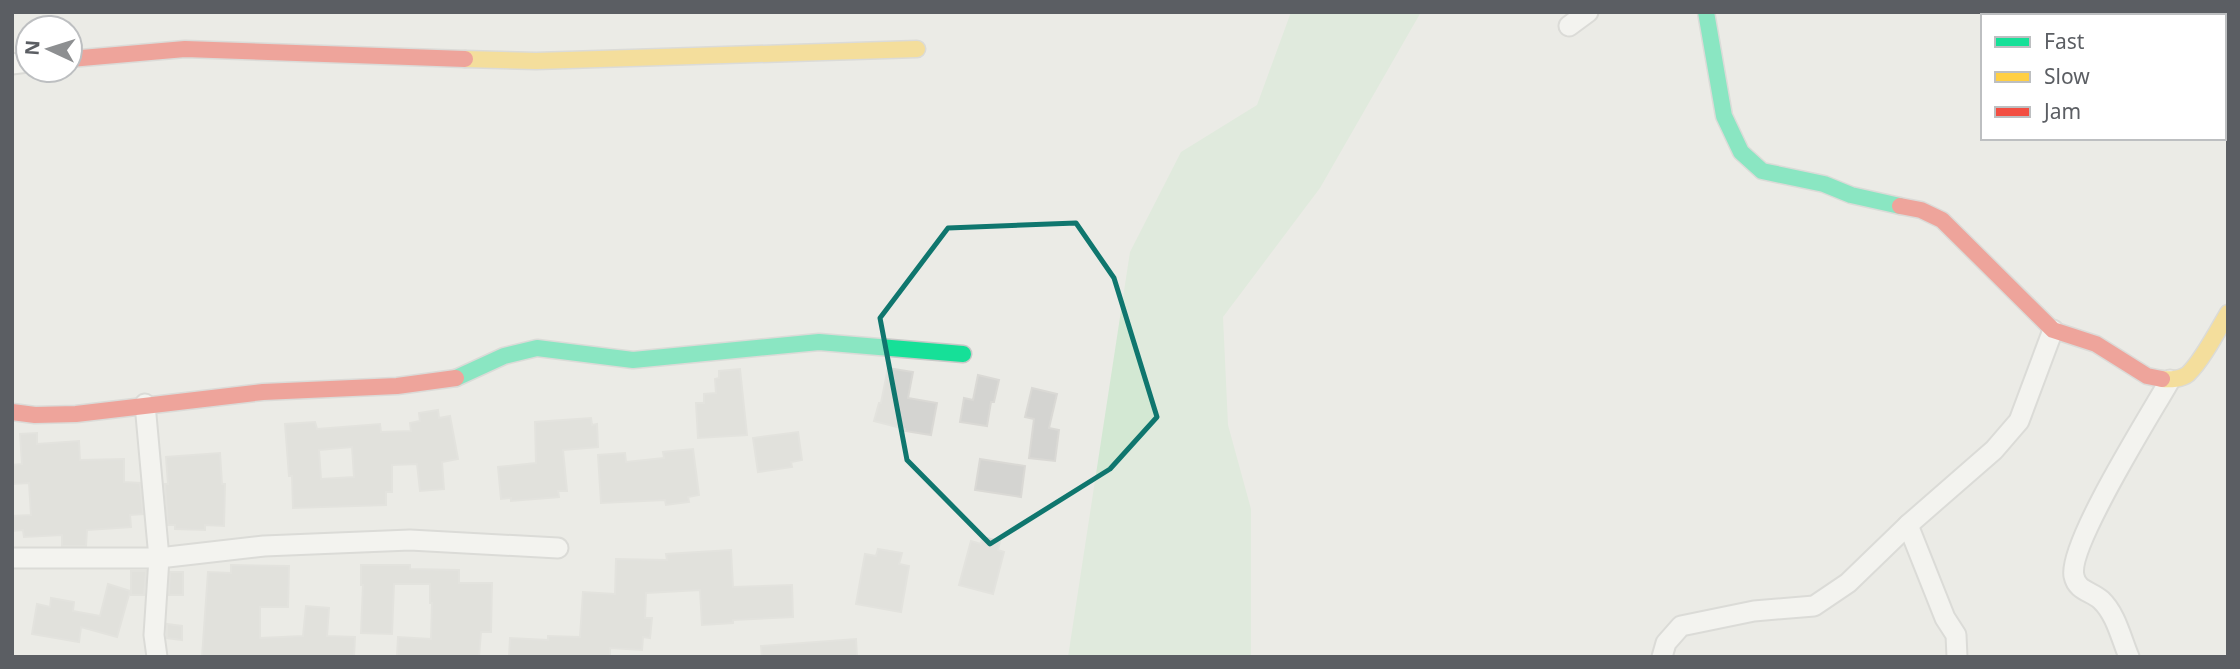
<svg xmlns="http://www.w3.org/2000/svg" width="2240" height="669" viewBox="0 0 2240 669" font-family="'Noto Sans',sans-serif">
<rect width="100%" height="100%" fill="#ebebe6"/>
<!-- green -->
<polygon fill="#d3e8d3" points="1291,12 1421,12 1320,188 1223,317 1228,425 1251,509 1251,657 1068,657 1130,252 1181,152 1257,105"/>
<!-- building -->
<g fill="#d4d4d1" stroke="#dad9d5" stroke-width="2" fill-rule="evenodd">
<polygon points="888,368 913,372 908,398 937,403 931,435 905,431 905,429 874,421 879,403 881,403"/>
<polygon points="740,369 747,435 698,438 696,403 704,403 704,394 716,393 715,379 719,378 719,371"/>
<polygon points="978,375 999,380 994,402 991,402 987,426 960,422 964,398 973,400"/>
<polygon points="1032,388 1057,394 1049,428 1059,430 1055,461 1029,458 1034,419 1025,417"/>
<path d="M438 410 439 418 450 416 458 459 442 462 444 489 420 491 417 464 392 465V492H386V505L293 508 292 476H289L285 424 315 422 317 429 380 424 381 432 411 431 410 423 420 421 419 413ZM352 447 354 477 321 479 319 450Z"/>
<polygon points="591,418 592,425 597,424 598,447 563,450 567,491 558,491 559,497 511,501 511,498 501,499 498,467 536,463 535,422"/>
<polygon points="798,432 802,460 791,462 792,467 758,472 753,438"/>
<polygon points="37,433 37,444 79,441 80,460 124,459 124,482 140,483 143,514 130,515 131,527 87,530 86,546 62,546 62,535 24,537 23,530 12,531 12,516 31,515 29,483 12,484 12,465 22,464 20,434"/>
<polygon points="693,449 699,495 688,497 689,502 666,505 665,500 601,503 598,455 625,453 626,462 664,458 663,452"/>
<polygon points="220,453 222,484 225,484 224,526 205,525 205,530 175,529 175,525 168,525 165,484 168,484 166,457"/>
<polygon points="980,459 1025,466 1021,497 975,490"/>
<polygon points="982,537 1000,541 998,550 1004,552 993,594 959,585 971,541 981,544"/>
<polygon points="878,549 902,553 899,564 909,566 901,612 856,604 865,554 876,556"/>
<polygon points="731,550 733,587 792,585 793,617 733,620 733,623 702,625 700,590 646,593 645,618 652,618 650,638 643,637 642,650 610,648 610,657 509,657 510,638 548,640 548,636 580,637 583,592 615,594 616,559 667,560 666,554"/>
<polygon points="231,565 289,566 288,607 260,607 260,638 303,636 306,606 329,608 327,636 355,637 354,657 202,657 208,572 231,573"/>
<polygon points="361,565 410,565 410,569 459,570 459,583 492,583 491,632 481,632 479,657 397,656 398,637 431,639 432,603 430,603 430,584 394,584 392,634 361,633 363,585 361,585"/>
<polygon points="131,571 146,571 144,595 131,595"/>
<polygon points="170,572 183,572 183,595 169,595"/>
<polygon points="108,584 130,591 117,637 81,627 79,642 32,634 37,604 50,607 51,598 74,602 73,611 100,616"/>
<polygon points="167,624 182,626 182,640 167,638"/>
<polygon points="856,639 857,657 762,657 761,646"/>
</g>
<g fill="none" stroke-linecap="round" stroke-linejoin="round">
<!-- street casing -->
<g stroke="#c7c8c6" stroke-width="23">
<g id="street">
<polyline points="1569,26 1588,12"/>
<polyline points="12,64 28,62"/>
<polyline points="145,404 159,558 154,635 157,657"/>
<polyline points="1908,525 1945,618 1956,635 1957,657"/>
<polyline points="12,558 159,558 264,546 410,540 558,548"/>
<polyline points="1662,657 1666,643 1681,626 1754,611 1814,606 1848,583 1908,525 1994,450 2019,421 2053,330"/>
<path d="M2129 657C2121 638 2116 614 2101 600 2091 591 2077 591 2074 576 2067 546 2152 412 2170 380"/>
</g>
</g>
<!-- fast casing -->
<g stroke="#c8c8c7" stroke-width="19">
<g id="fast">
<polyline points="1706,12 1724,116 1741,152 1762,171 1824,184 1851,195 1900,206"/>
<polyline points="456,378 504,356 537,348 633,360 819,342 963,354"/>
</g>
</g>
<!-- slow casing -->
<g stroke="#c8c8c7" stroke-width="19">
<g id="slow">
<polyline points="465,59 536,61 917,49"/>
<path d="M2162 379C2170 380 2182 379 2188 374 2202 361 2218 330 2228 313"/>
</g>
</g>
<!-- jam casing -->
<g stroke="#c8c8c7" stroke-width="19">
<g id="jam">
<polyline points="70,59 185,49 465,59"/>
<polyline points="1900,206 1921,210 1942,220 2053,330 2096,344 2147,376 2162,379"/>
<polyline points="12,412 35,415 76,414 263,392 397,386 456,378"/>
</g>
</g>
<!-- street -->
<use href="#street" stroke="#fcfcfb" stroke-width="19"/>
<!-- fast -->
<use href="#fast" stroke="#16e098" stroke-width="16"/>
<!-- slow -->
<use href="#slow" stroke="#ffcf43" stroke-width="16"/>
<!-- jam -->
<use href="#jam" stroke="#f24e42" stroke-width="16"/>
</g>
<!-- marked area -->
<path d="M0 0H2240V669H0ZM1076 223 1114 278 1157 417 1110 469 990 544 907 460 880 318 948 228Z" fill="#ebebe6" fill-opacity=".55" fill-rule="evenodd"/>
<path fill="none" stroke="#0f766e" stroke-width="5" stroke-linejoin="round" d="M1076 223 1114 278 1157 417 1110 469 990 544 907 460 880 318 948 228Z"/>
<!-- border -->
<rect width="2240" height="669" fill="none" stroke="#5b5e63" stroke-width="28"/>
<!-- legend -->
<rect x="1981" y="14" width="245" height="126" fill="#ffffff" stroke="#bdbfc1" stroke-width="2"/>
<rect x="1995" y="37" width="35" height="10" fill="#16e098" stroke="#bdbfc1" stroke-width="2"/>
<text x="2044" y="49" font-size="21" fill="#5b5e63">Fast</text>
<rect x="1995" y="72" width="35" height="10" fill="#ffcf43" stroke="#bdbfc1" stroke-width="2"/>
<text x="2044" y="84" font-size="21" fill="#5b5e63">Slow</text>
<rect x="1995" y="107" width="35" height="10" fill="#f24e42" stroke="#bdbfc1" stroke-width="2"/>
<text x="2044" y="119" font-size="21" fill="#5b5e63">Jam</text>
<!-- north arrow -->
<g transform="translate(49 49) rotate(274)"><circle r="33" fill="#ffffff" stroke="#bdbfc1" stroke-width="2"/>
<path d="M0-5L12 26L0 18L-12 26Z" fill="#8d8f91"/>
<text y="-10" font-size="19" font-weight="bold" text-anchor="middle" fill="#5b5e63">N</text>
</g>
</svg>
